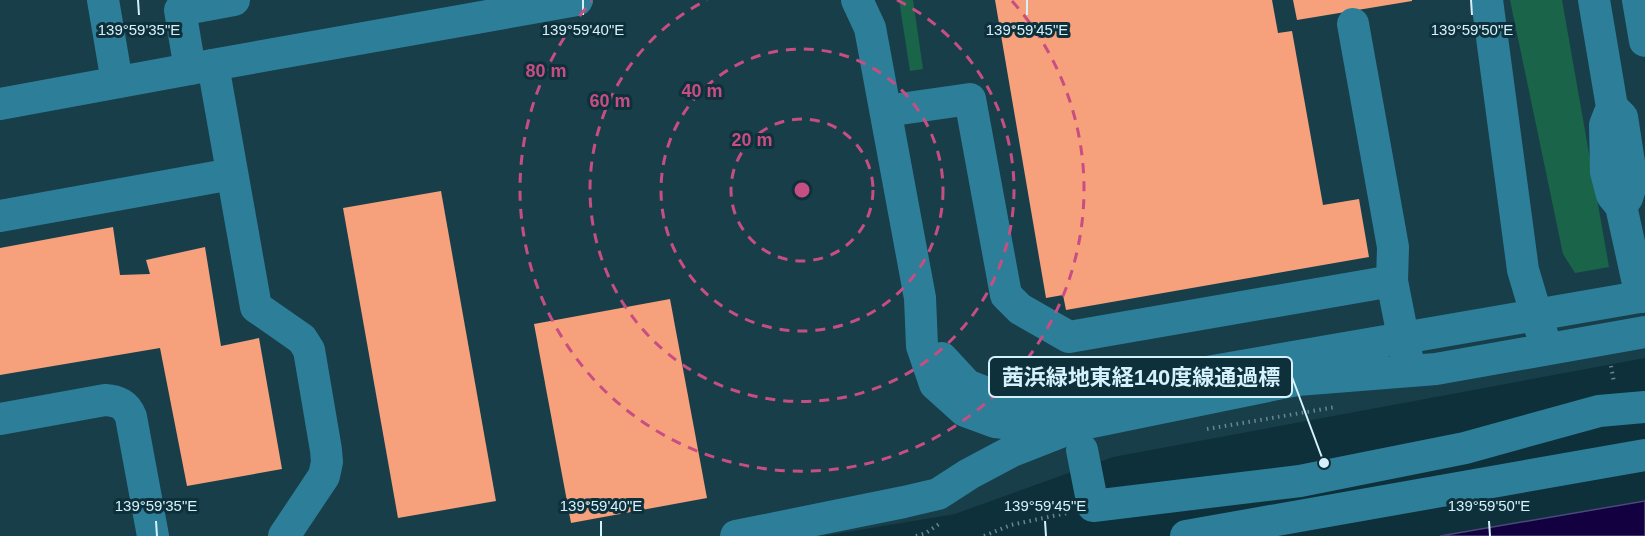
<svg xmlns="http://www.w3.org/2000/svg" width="1645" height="536" viewBox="0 0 1645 536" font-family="Arial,'Noto Sans JP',sans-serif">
<rect width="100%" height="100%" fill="#0e303b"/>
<!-- built -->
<polygon fill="#183e4a" points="0,0 1645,0 1645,358 1113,457 955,514 823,536 0,536"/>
<!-- forest -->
<g fill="#1a6549">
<polygon points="899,0 913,0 923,69 910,71"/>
<polygon points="1510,0 1562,0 1609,267 1575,273 1563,254"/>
</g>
<!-- water -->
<polygon fill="#120041" stroke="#4c4879" stroke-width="1.5" points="1645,501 1645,536 1440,536"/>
<!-- building -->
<g fill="#f6a07c">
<polygon points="995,0 1272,0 1278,33 1292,31 1323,205 1359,199 1369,257 1066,310 1063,295 1046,298"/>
<polygon points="1293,0 1412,0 1412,1 1297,20"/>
<polygon points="441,191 496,501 398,518 343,208"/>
<polygon points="113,227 120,275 150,274 146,260 205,247 221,346 259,338 282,469 187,486 160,348 0,375 0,248"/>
<polygon points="670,299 707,498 571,523 534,324"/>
</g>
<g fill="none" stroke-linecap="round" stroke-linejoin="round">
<!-- path -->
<g stroke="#678691" stroke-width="4" stroke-dasharray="1.5 4.5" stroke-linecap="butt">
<polyline points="1611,366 1614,382"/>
<polyline points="1207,429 1336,407"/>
<polyline points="916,536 926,533 942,522"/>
<polyline points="984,536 1011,525 1067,513"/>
</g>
<!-- minor -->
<g stroke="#2d7f99" stroke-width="32">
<polyline points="103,0 117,82"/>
<polyline points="857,0 870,28 920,298 922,346 935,384 965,411 995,422 1053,428 1082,424 1297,380 1436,369 1645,332"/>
<polyline points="1487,0 1523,270 1543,337"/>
<polyline points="1594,0 1612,107 1605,125 1606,172 1612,195 1621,206 1641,297"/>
<polyline points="1638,0 1645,41"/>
<polyline points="1353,24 1393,247 1392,281 1407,357"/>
<polyline points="213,65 256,307 302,339 309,350 326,450 327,462 324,476 284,536"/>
<polyline points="190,69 180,10 234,0"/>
<polyline points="0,104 190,69 577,0"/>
<polyline points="886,111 970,99 1006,295 1020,309 1069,337 1392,281"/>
<polyline points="1616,111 1622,117 1632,182 1627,198 1621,206"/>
<polyline points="0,216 232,174"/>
<polyline points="942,358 967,385 1017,405 1645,296"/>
<path d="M0 419 105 400C118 401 126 404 131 417L153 536"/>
<polyline points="1082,450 1093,506 1300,481 1465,448 1599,411 1645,407"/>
<polyline points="736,536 904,502 938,494 969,474 1012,451 1063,431"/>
<polyline points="1186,536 1645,455"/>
</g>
</g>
<!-- ticks -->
<path fill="none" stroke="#d5f1fc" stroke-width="2" d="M138 0 139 15M583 0V15M1027 0V15M1471 0 1472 15M156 521 157 536M601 521V536M1045 521 1046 536M1489 521 1490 536"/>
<!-- distance rings -->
<g fill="none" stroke="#c74e83" stroke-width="3" stroke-dasharray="10 8">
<circle cx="802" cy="190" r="71"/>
<circle cx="802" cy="190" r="141"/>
<path d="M897 0A212 212 0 1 1 707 0"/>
<path d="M1012 1A282 282 0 1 1 592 1"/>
</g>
<g font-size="15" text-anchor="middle" fill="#d5f1fc" stroke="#0e303b" stroke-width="6" stroke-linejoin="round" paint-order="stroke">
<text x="139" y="35">139°59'35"E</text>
<text x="583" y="35">139°59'40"E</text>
<text x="1027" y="35">139°59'45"E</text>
<text x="1472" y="35">139°59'50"E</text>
<text x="156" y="511">139°59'35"E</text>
<text x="601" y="511">139°59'40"E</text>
<text x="1045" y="511">139°59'45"E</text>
<text x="1489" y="511">139°59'50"E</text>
</g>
<circle cx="802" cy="190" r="9" fill="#c74e83" stroke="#0e303b" stroke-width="3"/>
<g font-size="18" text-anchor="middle" font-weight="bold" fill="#c74e83" stroke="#0e303b" stroke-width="6" stroke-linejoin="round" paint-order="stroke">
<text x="546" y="77">80 m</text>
<text x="702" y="97">40 m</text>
<text x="610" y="107">60 m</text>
<text x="752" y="146">20 m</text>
</g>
<!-- callouts -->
<path fill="none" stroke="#d5f1fc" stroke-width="2" d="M1324 463L1292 377"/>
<circle fill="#d5f1fc" stroke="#0e303b" stroke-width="2" cx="1324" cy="463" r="6"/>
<rect fill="#0e303b" stroke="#d5f1fc" stroke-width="2" x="989" y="357" width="303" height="40" rx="6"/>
<g font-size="22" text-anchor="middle" font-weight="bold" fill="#d5f1fc">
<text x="1141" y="385">茜浜緑地東経140度線通過標</text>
</g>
</svg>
